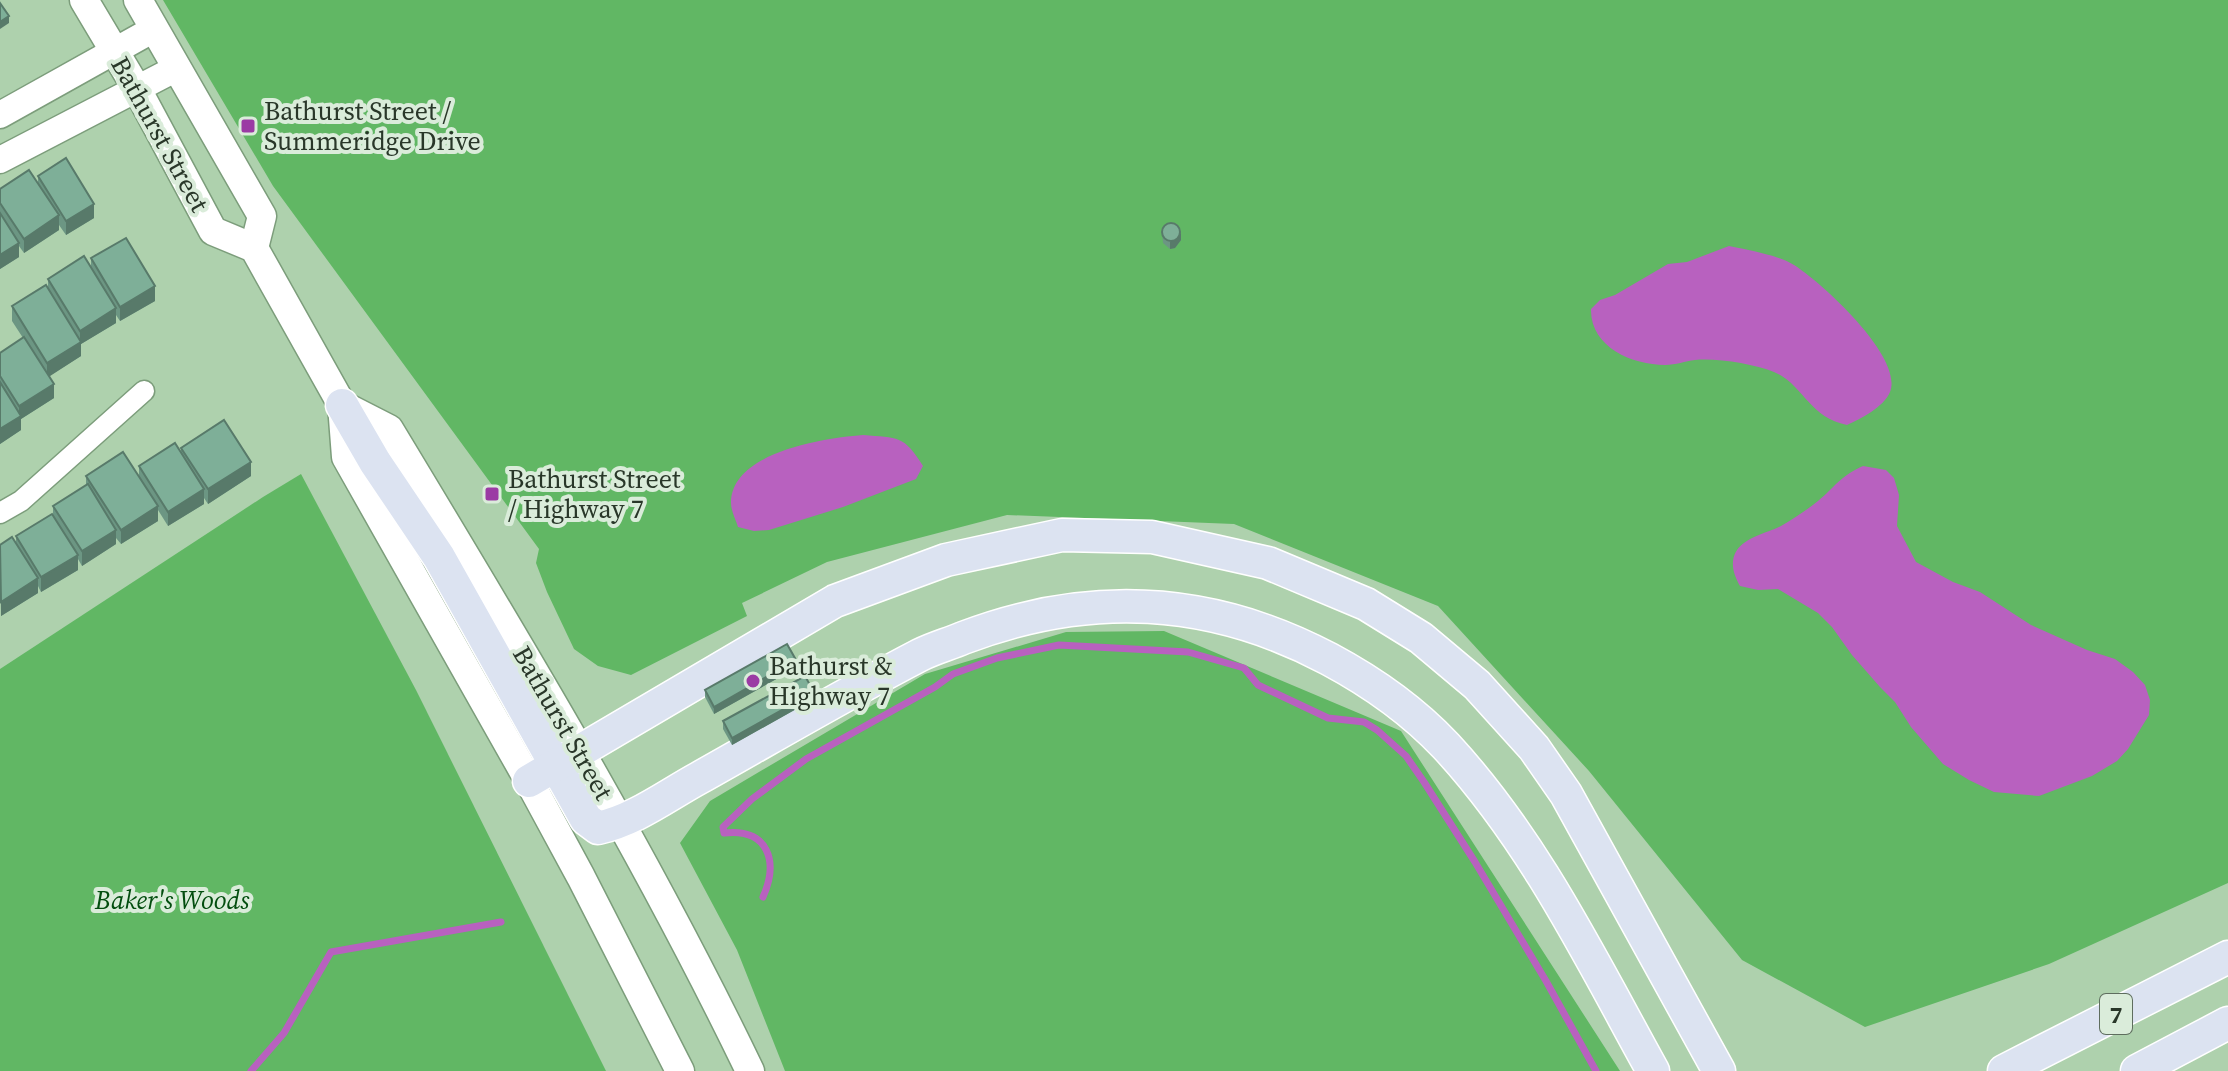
<svg xmlns="http://www.w3.org/2000/svg" width="2228" height="1071" viewBox="0 0 2228 1071" font-family="'Source Serif 4',serif">
<rect width="100%" height="100%" fill="#aed1ad"/>
<!-- green -->
<g fill="#61b764">
<polygon points="163,0 2228,0 2228,883 2049,964 1865,1027 1742,960 1589,771 1438,606 1234,524 1007,515 827,562 742,603 747,616 631,675 598,666 574,649 547,592 536,563 539,549 273,186"/>
<polygon points="301,474 416,690 606,1071 0,1071 0,669 263,497"/>
<polygon points="1164,631 1401,731 1620,1071 785,1071 737,950 680,843 710,801 925,674 1066,632"/>
</g>
<!-- water -->
<g fill="#b861bf">
<path d="M1729 246C1748 250 1778 255 1794 265 1821 282 1904 357 1890 392 1884 407 1860 419 1847 425 1809 418 1803 384 1774 372 1753 364 1718 358 1695 360 1685 361 1676 365 1665 365 1632 365 1590 347 1591 309L1600 300 1615 295 1668 264 1687 262Z"/>
<path d="M863 435C898 438 904 435 923 466L916 479 843 507 769 530 754 531 738 527C736 520 731 511 731 503 731 452 824 438 863 435Z"/>
<path d="M1863 466 1886 470 1894 478 1899 495 1897 526 1916 562 1953 582 1980 592 2031 625 2087 650 2115 659 2133 672 2145 685 2150 700 2149 715 2128 749 2117 761 2092 776 2039 796 1994 792 1969 780 1943 764 1911 727 1895 702 1880 687 1852 655 1832 627 1818 613 1778 589 1758 590 1740 586C1734 575 1729 562 1737 550 1746 537 1767 533 1781 526 1793 519 1807 510 1818 501 1836 486 1839 477 1863 466Z"/>
</g>
<g fill="none" stroke-linecap="round" stroke-linejoin="round">
<!-- stream -->
<g stroke="#b861bf" stroke-width="7">
<path d="M763 897C779 861 768 828 724 833L723 827 752 799 806 759 935 687 953 674 997 658 1059 645 1188 652 1244 668 1258 685 1328 718 1364 722 1377 730 1406 756 1424 782 1475 862 1546 981 1596 1071"/>
<polyline points="251,1071 284,1033 331,952 501,922"/>
</g>
<!-- minor casing -->
<g stroke="#7c9d7b" stroke-width="23">
<polyline id="minor" points="0,513 21,501 144,391"/>
</g>
<!-- tertiary casing -->
<g stroke="#7c9d7b" stroke-width="29">
<g id="tertiary">
<polyline points="0,115 154,29"/>
<polyline points="0,160 177,68"/>
</g>
</g>
<!-- secondary casing -->
<g stroke="#7c9d7b" stroke-width="31">
<g id="secondary">
<polyline points="84,0 137,89 213,231 254,248 342,405 346,457 529,781 581,877 680,1071"/>
<polyline points="138,0 262,216 254,248"/>
<path d="M342 405 389 429C516 639 643 849 750 1071"/>
</g>
</g>
<!-- primary casing -->
<g stroke="#fff" stroke-width="35">
<g id="primary">
<path d="M342 405 375 462 439 557 586 819 598 828C635 820 666 796 699 778 772 737 845 694 920 655 934 648 949 644 963 638 1089 590 1210 596 1329 659 1372 682 1413 711 1446 746 1534 841 1591 959 1653 1071"/>
<polyline points="529,781 835,601 946,560 1062,535 1152,537 1268,563 1366,604 1421,638 1477,685 1534,748 1566,794 1719,1071"/>
<polyline points="2004,1071 2228,957"/>
<polyline points="2137,1071 2228,1023"/>
</g>
</g>
<!-- minor -->
<use href="#minor" stroke="#fff" stroke-width="20"/>
<!-- tertiary -->
<use href="#tertiary" stroke="#fff" stroke-width="26"/>
<!-- secondary -->
<use href="#secondary" stroke="#fff" stroke-width="28"/>
<!-- primary -->
<use href="#primary" stroke="#dce3f1" stroke-width="32"/>
</g>
<!-- wall -->
<g fill="#6c9683">
<polygon points="38,176 94,218 66,235 59,225 59,230 24,253 19,246 19,257 0,269 0,189 38,183"/>
<polygon points="1162,231 1181,240 1175,248 1170,249 1163,243"/>
<polygon points="91,258 155,301 120,321 116,315 116,323 81,344 81,356 49,376 54,398 21,419 21,430 0,444 0,353 23,338 12,321 12,306 48,288 48,279 91,268"/>
<polygon points="181,448 251,476 208,504 204,498 204,504 168,526 158,510 158,521 121,544 116,538 116,544 82,566 78,559 78,570 41,592 38,586 38,593 1,616 0,545 16,544 16,536 53,515 53,506 86,486 86,476 139,477 139,466 181,453"/>
<polygon points="796,668 714,714 705,697 705,690"/>
<polygon points="814,699 732,745 723,729 723,721"/>
</g>
<!-- shaded-wall -->
<g fill="#587a6a">
<polygon points="9,16 9,23 0,29 0,22"/>
<polygon points="94,204 94,218 66,235 66,221"/>
<polygon points="59,215 59,230 24,253 24,239"/>
<polygon points="1181,233 1181,240 1175,248 1170,249 1170,242"/>
<polygon points="19,243 19,257 0,269 0,255"/>
<polygon points="155,286 155,301 120,321 120,307"/>
<polygon points="116,308 116,323 81,344 81,356 47,378 47,363 80,343 80,331"/>
<polygon points="54,384 54,398 21,419 21,430 0,444 0,429 19,417 19,406"/>
<polygon points="251,462 251,476 208,504 208,489"/>
<polygon points="204,489 204,504 168,526 168,512"/>
<polygon points="158,506 158,521 121,544 121,530"/>
<polygon points="116,530 116,544 82,566 82,551"/>
<polygon points="78,555 78,570 41,592 41,577"/>
<polygon points="38,578 38,593 1,616 1,602"/>
<polygon points="796,660 796,668 714,714 714,707"/>
<polygon points="814,692 814,699 732,745 732,738"/>
</g>
<!-- building -->
<g fill="#7eaf98" stroke="#587a6a" stroke-width="2">
<polygon points="0,3 9,16 0,22"/>
<polygon points="66,158 94,204 66,221 38,176"/>
<polygon points="29,170 59,215 24,239 0,203 0,189"/>
<polygon points="0,213 19,243 0,255"/>
<circle cx="1171" cy="232" r="9"/>
<polygon points="126,238 155,286 120,307 91,258"/>
<polygon points="84,256 116,308 80,331 48,279"/>
<polygon points="46,285 81,342 47,363 12,306"/>
<polygon points="24,337 54,384 19,406 0,376 0,353"/>
<polygon points="0,382 21,416 0,429"/>
<polygon points="224,420 251,462 208,489 181,448"/>
<polygon points="175,443 204,489 168,512 139,466"/>
<polygon points="123,452 158,506 121,530 86,476"/>
<polygon points="88,484 116,530 82,551 53,506"/>
<polygon points="52,514 78,555 41,577 16,536"/>
<polygon points="12,537 38,578 1,602 0,545"/>
<polygon points="787,644 796,660 714,707 705,690"/>
<polygon points="805,676 814,692 732,738 723,721"/>
</g>
<!-- markers -->
<g fill="#9b3ba4" stroke="#daecda" stroke-width="3">
<rect x="240" y="118" width="16" height="16" rx="4"/>
<rect x="484" y="486" width="16" height="16" rx="4"/>
<circle cx="753" cy="681" r="8"/>
</g>
<g text-anchor="middle" dominant-baseline="central" stroke-width="8" stroke-linejoin="round" paint-order="stroke">
<!-- shield labels -->
<rect fill="#daecda" stroke="#5e6d5e" stroke-width="2" x="2100" y="994" width="32" height="40" rx="6"/>
<g font-size="24" font-weight="bold" fill="#293729">
<text x="2116" y="1014">7</text>
</g>
<!-- poi labels -->
<g font-size="26" fill="#293729" stroke="#daecda" text-anchor="start">
<text x="264" y="111">Bathurst Street /<tspan x="264" dy="30">Summeridge Drive</tspan></text>
<text x="508" y="479">Bathurst Street<tspan x="508" dy="30">/ Highway 7</tspan></text>
<text x="769" y="666">Bathurst &amp;<tspan x="769" dy="30">Highway 7</tspan></text>
</g>
<!-- street labels -->
<g font-size="26" fill="#293729" stroke="#daecda">
<text transform="translate(160 134) rotate(61)">Bathurst Street</text>
<text transform="translate(563 723) rotate(60)">Bathurst Street</text>
</g>
<!-- park labels -->
<g font-size="26" font-style="italic" fill="#034e0f" stroke="#daecda">
<text x="172" y="900">Baker's Woods</text>
</g>
</g>
</svg>
